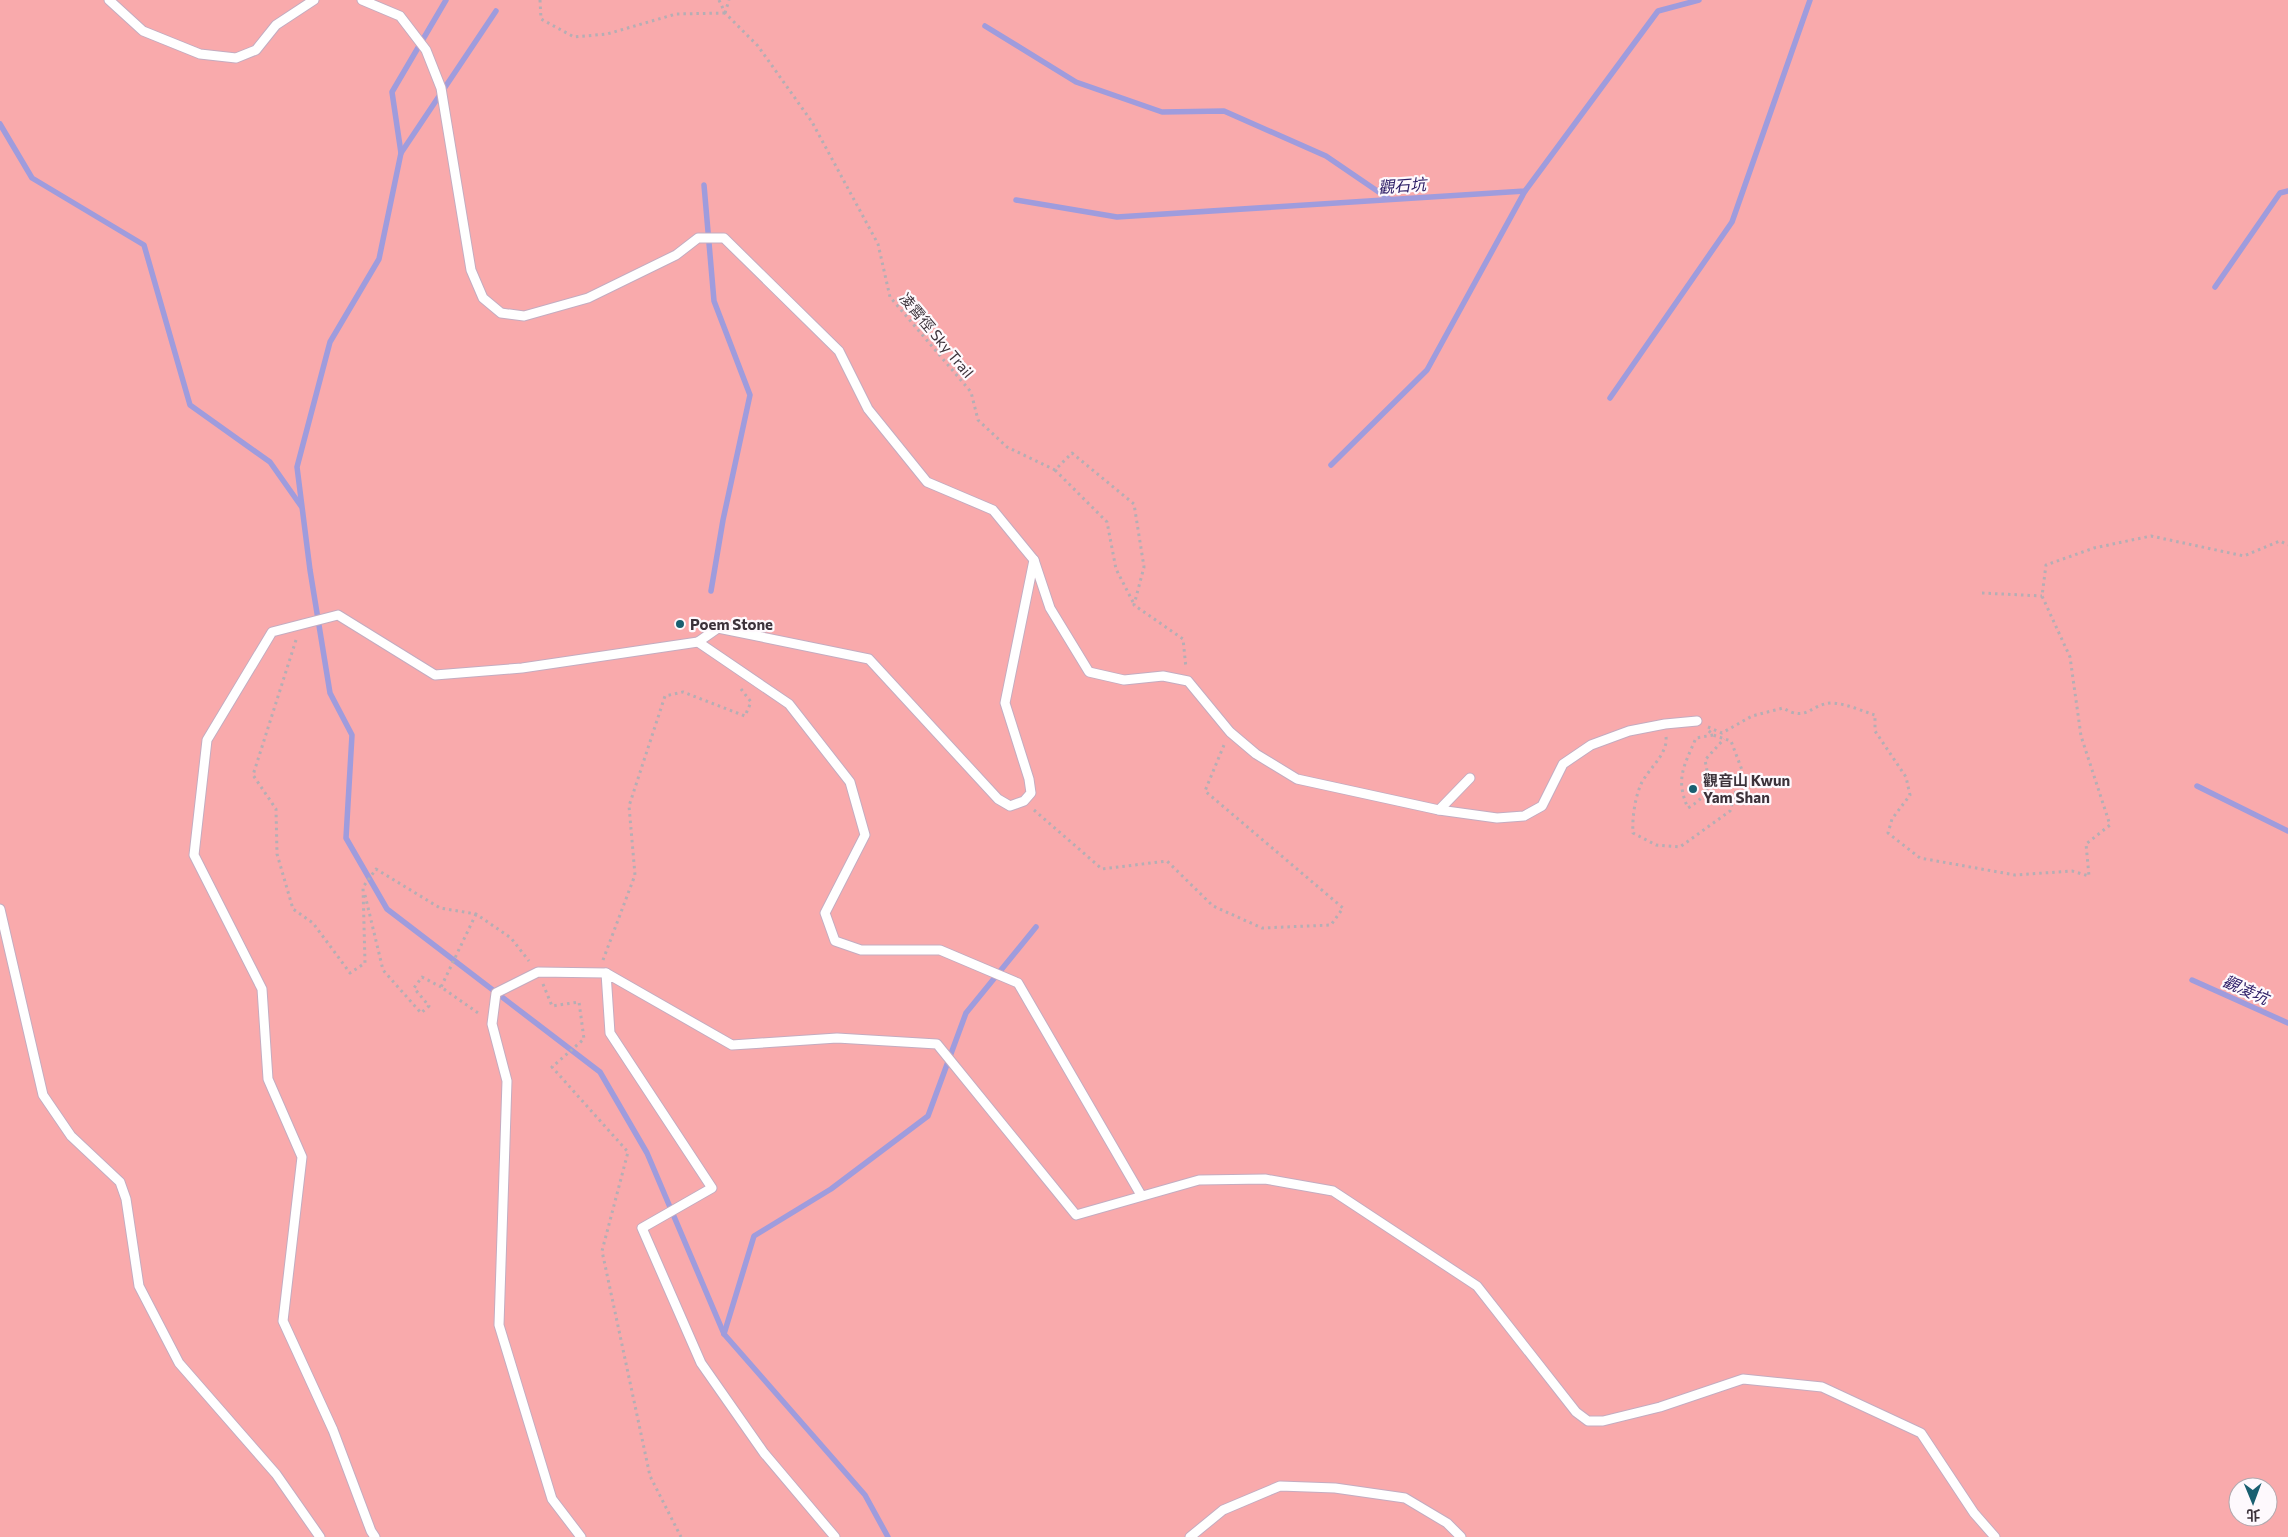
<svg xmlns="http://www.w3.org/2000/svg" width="2288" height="1537" viewBox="0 0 2288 1537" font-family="Commissioner,'Noto Sans TC',sans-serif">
<rect width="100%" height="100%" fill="#fef9fd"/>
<!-- forest -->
<path fill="#f9aaac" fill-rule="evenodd" d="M0 0H2288V1537H0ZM2238 1487H2268V1517H2238Z"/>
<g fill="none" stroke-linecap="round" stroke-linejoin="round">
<!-- stream -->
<g stroke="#9f9cdd" stroke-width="5.5">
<polyline points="496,11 401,153 379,259 330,342 297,467 310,570 330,693 352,735 346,838 387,909 600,1072 647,1153 724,1334 865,1495 888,1537"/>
<polyline points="985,26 1076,82 1162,112 1224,111 1326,156 1389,199"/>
<polyline points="0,124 32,178 144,245 190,405 270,462 301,506"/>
<polyline points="401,153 392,92 446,0"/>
<polyline points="704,185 714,301 750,395 723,520 711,591"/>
<polyline points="1016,200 1117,217 1525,191 1658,11 1699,0"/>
<polyline points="2215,287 2280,193 2288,191"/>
<polyline points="1610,398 1732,222 1810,0"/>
<polyline points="1331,465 1427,370 1525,191"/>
<polyline points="2197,786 2288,831"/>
<polyline points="2192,980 2288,1023"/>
<polyline points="724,1334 754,1236 831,1189 928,1116 966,1013 1036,927"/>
</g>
<!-- service casing -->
<g stroke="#c4acc0" stroke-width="11">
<g id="service">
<polyline points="109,0 143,31 200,54 236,58 256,50 276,25 314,0"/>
<polyline points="362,0 400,16 426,50 441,88 471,270 483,298 501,313 524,316 588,298 676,255 698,238 724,238 839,351 868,409 927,482 993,510 1034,560"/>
<polyline points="1439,810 1470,778"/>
<polyline points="0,909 43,1095 71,1136 120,1182 126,1199 139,1286 179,1363 276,1474 320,1537"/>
<polyline points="1141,1195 1018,983 940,950 861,950 835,941 825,913 865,835 850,782 789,704 698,642 718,628 869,659 998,799 1010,806 1024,801 1031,793 1029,779 1005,703 1034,560 1050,608 1089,672 1124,680 1163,676 1188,681 1230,732 1256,754 1297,779 1439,810 1497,818 1524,816 1542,806 1563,764 1591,745 1629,731 1665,724 1697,721"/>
<polyline points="375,1537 371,1531 333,1430 283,1321 302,1157 268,1079 262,989 194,855 207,740 272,632 338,615 435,675 522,668 698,642"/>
<polyline points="581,1537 552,1499 499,1325 507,1081 492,1024 496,993 538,972 606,973"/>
<polyline points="835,1537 764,1453 701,1363 642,1228 712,1188 610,1033 606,973 732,1045 837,1038 937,1044 1076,1215 1199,1180 1265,1179 1333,1191 1477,1286 1576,1412 1588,1421 1603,1421 1660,1407 1743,1379 1822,1387 1921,1433 1974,1513 1995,1537"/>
<polyline points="1190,1537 1223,1510 1280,1486 1335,1488 1405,1498 1447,1523 1461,1537"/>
</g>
</g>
<!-- path -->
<g stroke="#b5aeb4" stroke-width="3" stroke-dasharray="2.5 4" stroke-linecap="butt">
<polyline points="540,0 541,19 574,37 607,34 676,14 725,13"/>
<polyline points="719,0 725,13 758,46 812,122 878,244 890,297 971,392 978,420 1007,447 1055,470 1072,453 1134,504 1144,567 1134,605 1183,639 1186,668"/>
<polyline points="725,13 729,0"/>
<polyline points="1055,470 1107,522 1116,569 1134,604"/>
<polyline points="1982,593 2042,596"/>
<polyline points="296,640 253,775 276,809 277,854 293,909 313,923 350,973 365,963 363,887 376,869 440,908 476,914 511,938 529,961"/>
<path d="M1708 727 1722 733 1752 716 1783 708C1808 723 1810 703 1833 703 1847 704 1862 711 1875 715V731L1906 777 1910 795 1892 819 1888 833 1920 858 2015 875 2072 871 2089 876 2086 844 2110 825 2081 736 2070 657 2042 596 2046 565 2094 548 2151 536 2244 556 2280 541 2288 545"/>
<path d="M1713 735 1696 738C1684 766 1675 779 1688 808 1711 794 1710 785 1705 760L1724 739"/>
<path d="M1666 737C1668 754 1649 768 1641 784 1635 798 1632 818 1633 833L1656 845 1680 847 1730 811 1742 770 1731 741 1713 735 1707 729"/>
<polyline points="1034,810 1102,869 1167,861 1213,906 1262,928 1331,925 1343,908 1205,791 1224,745"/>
<polyline points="365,895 383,970 421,1013 429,1006 414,988 422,977 441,987"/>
<polyline points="476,914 441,987 481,1015"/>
<polyline points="603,960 635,875 629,806 665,696 683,692 745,716 751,702 741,689"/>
<polyline points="543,984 552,1006 579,1002 584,1039 552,1067 628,1152 602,1251 650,1476 681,1537"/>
</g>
<!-- service -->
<use href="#service" stroke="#fff" stroke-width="9"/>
</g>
<!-- markers -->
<g fill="#195f70" stroke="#fef9fd" stroke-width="2">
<circle cx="680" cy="624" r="5"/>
<circle cx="1693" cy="789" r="5"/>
</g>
<g text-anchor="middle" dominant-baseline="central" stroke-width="4.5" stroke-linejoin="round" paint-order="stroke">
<!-- street labels -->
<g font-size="15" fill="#3c323a" stroke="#fef9fd">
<text transform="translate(937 335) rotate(50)">凌霄徑 Sky Trail</text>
</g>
<!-- poi labels -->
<g font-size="15" font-weight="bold" fill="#3c323a" stroke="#fef9fd" text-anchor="start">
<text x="690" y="624">Poem Stone</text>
<text x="1703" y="780">觀音山 Kwun<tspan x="1703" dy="17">Yam Shan</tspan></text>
</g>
<!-- water labels -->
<g font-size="16" font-style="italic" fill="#2b1b65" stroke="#fef9fd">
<text transform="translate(1402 185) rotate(-4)">觀石坑</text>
<text transform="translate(2246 989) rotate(24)">觀凌坑</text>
</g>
</g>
<!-- north arrow -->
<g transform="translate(2253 1502) rotate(179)"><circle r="24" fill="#fef9fd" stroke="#b0a9af"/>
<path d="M0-4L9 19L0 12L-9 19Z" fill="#195f70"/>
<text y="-8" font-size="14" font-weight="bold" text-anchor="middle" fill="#3c323a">北</text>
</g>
</svg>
